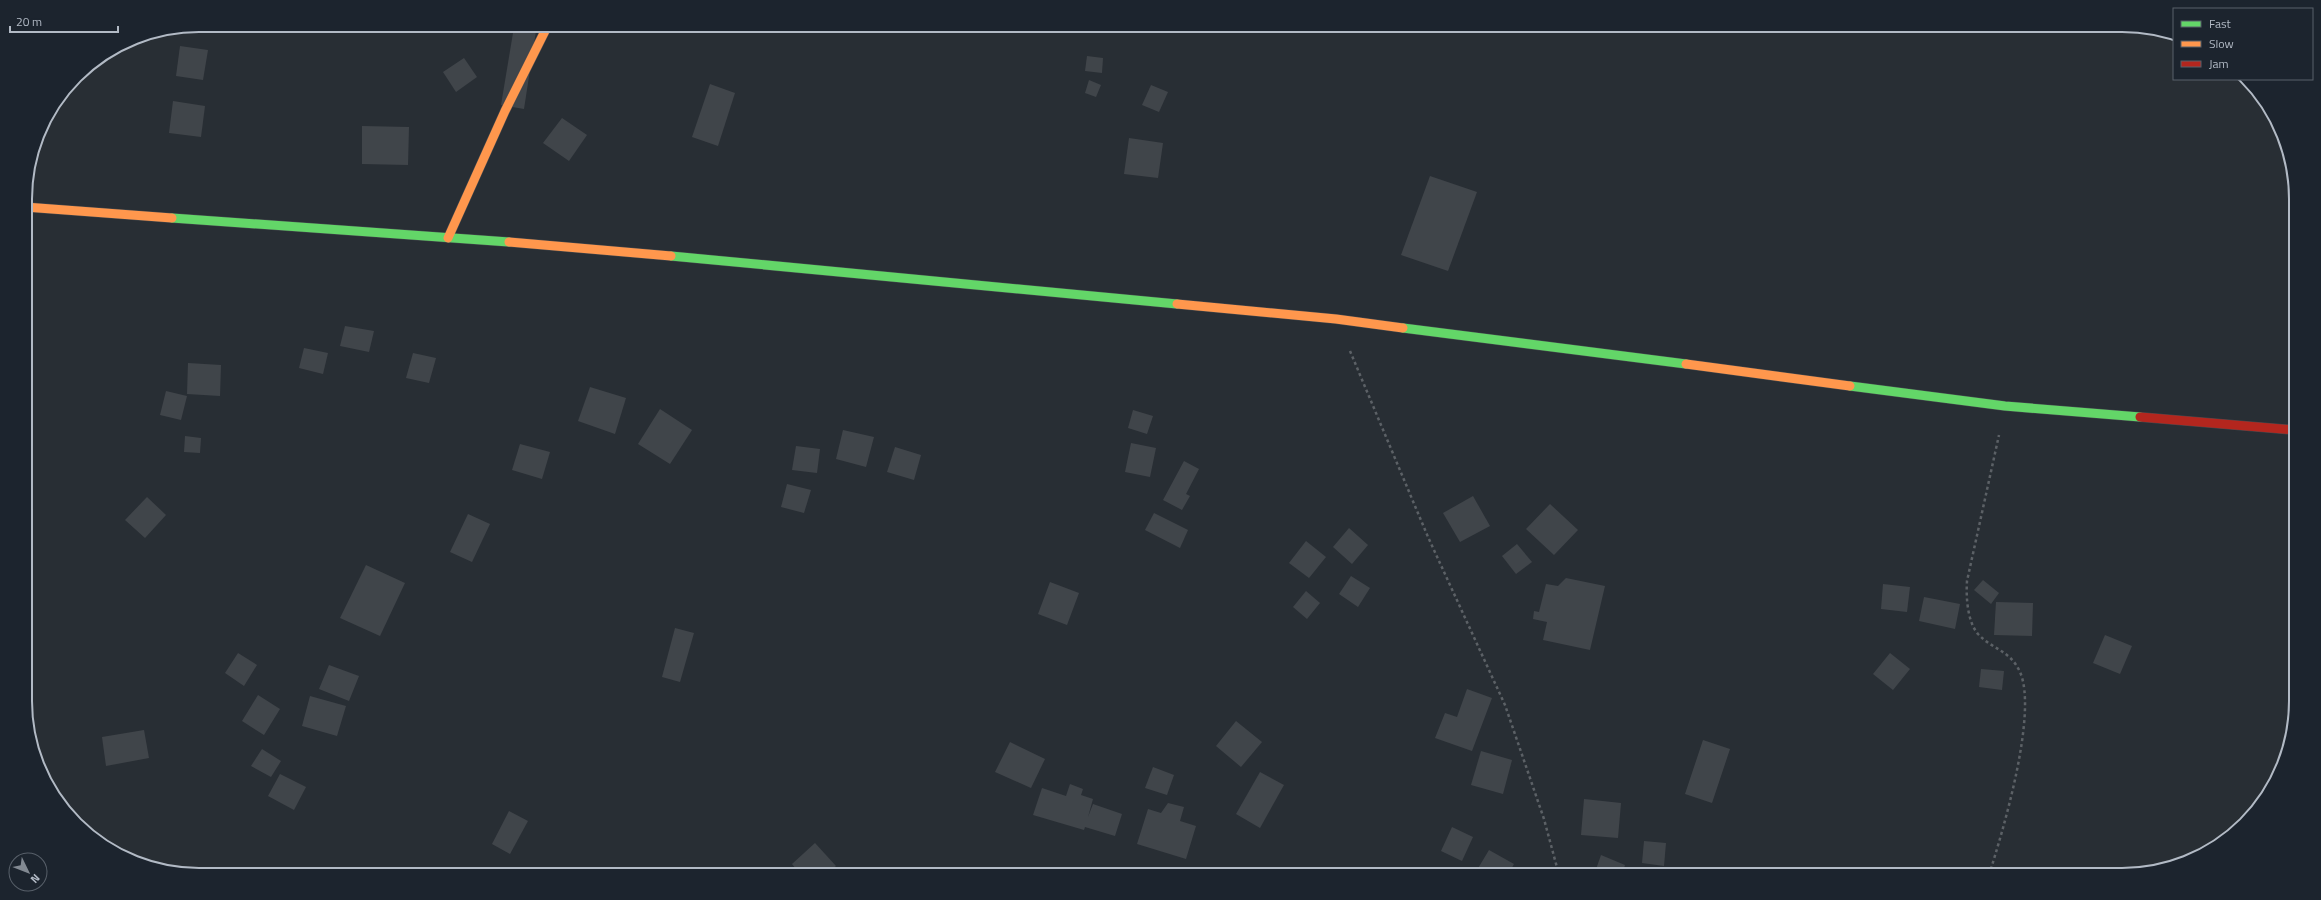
<svg xmlns="http://www.w3.org/2000/svg" width="2321" height="900" viewBox="0 0 2321 900" font-family="'Titillium Web',sans-serif">
<rect width="100%" height="100%" fill="#282e34"/>
<!-- building -->
<g fill="#40454a">
<polygon points="1737,25 1751,25 1744,32"/>
<polygon points="514,27 536,31 524,109 501,105"/>
<polygon points="180,46 208,50 203,80 176,76"/>
<polygon points="1087,56 1103,58 1102,73 1085,71"/>
<polygon points="464,58 477,77 456,92 443,72"/>
<polygon points="1089,80 1101,85 1096,97 1085,93"/>
<polygon points="710,84 735,93 718,146 692,137"/>
<polygon points="1151,85 1168,92 1159,112 1142,105"/>
<polygon points="173,101 205,106 201,137 169,133"/>
<polygon points="562,118 587,135 569,161 543,143"/>
<polygon points="362,126 409,127 408,165 362,164"/>
<polygon points="1129,138 1163,143 1158,178 1124,174"/>
<polygon points="1430,176 1477,192 1448,271 1401,255"/>
<polygon points="345,326 374,331 369,352 340,346"/>
<polygon points="304,348 328,353 323,374 299,368"/>
<polygon points="413,353 436,358 429,383 406,378"/>
<polygon points="188,363 221,365 220,396 187,394"/>
<polygon points="590,387 626,398 615,434 578,421"/>
<polygon points="166,391 187,396 181,420 160,415"/>
<polygon points="660,409 692,430 670,464 638,444"/>
<polygon points="1133,410 1153,416 1147,434 1128,428"/>
<polygon points="843,430 874,437 866,467 836,459"/>
<polygon points="185,436 201,438 200,453 184,452"/>
<polygon points="1131,443 1156,448 1150,477 1125,472"/>
<polygon points="520,444 550,452 542,479 512,470"/>
<polygon points="796,446 820,449 817,473 792,470"/>
<polygon points="895,447 921,455 914,480 887,472"/>
<polygon points="1184,461 1199,469 1186,494 1190,496 1182,510 1163,500"/>
<polygon points="787,484 811,490 804,513 781,507"/>
<polygon points="1473,496 1490,526 1460,542 1443,513"/>
<polygon points="147,497 166,515 145,538 125,520"/>
<polygon points="1550,504 1578,530 1554,555 1526,529"/>
<polygon points="1154,513 1188,530 1180,548 1145,530"/>
<polygon points="468,514 490,524 472,562 450,552"/>
<polygon points="1349,528 1368,545 1352,564 1333,547"/>
<polygon points="1306,541 1326,557 1309,578 1289,563"/>
<polygon points="1517,544 1532,562 1516,574 1502,556"/>
<polygon points="366,565 405,583 380,636 340,618"/>
<polygon points="1351,576 1370,588 1358,607 1339,594"/>
<polygon points="1566,578 1605,586 1590,650 1543,640 1547,622 1533,619 1534,611 1539,612 1546,584 1558,586"/>
<polygon points="1983,580 1999,593 1991,604 1974,590"/>
<polygon points="1050,582 1079,593 1067,625 1038,614"/>
<polygon points="1883,584 1910,587 1907,612 1881,609"/>
<polygon points="1306,591 1320,603 1307,619 1293,607"/>
<polygon points="1924,597 1960,604 1955,629 1919,621"/>
<polygon points="1996,602 2033,603 2032,636 1994,635"/>
<polygon points="675,628 694,633 680,682 662,677"/>
<polygon points="2105,635 2132,646 2120,674 2093,663"/>
<polygon points="238,653 257,665 244,686 225,673"/>
<polygon points="1890,653 1910,669 1893,690 1873,674"/>
<polygon points="329,665 359,676 349,701 319,689"/>
<polygon points="1981,669 2004,671 2002,690 1979,687"/>
<polygon points="1467,689 1492,698 1472,751 1435,738 1445,713 1457,717"/>
<polygon points="258,695 280,709 264,735 242,721"/>
<polygon points="310,696 346,706 337,736 302,726"/>
<polygon points="1236,721 1262,742 1241,767 1216,746"/>
<polygon points="144,730 149,758 106,766 102,737"/>
<polygon points="1703,740 1730,749 1712,803 1685,794"/>
<polygon points="1010,742 1045,759 1031,788 995,772"/>
<polygon points="262,749 281,761 271,777 251,766"/>
<polygon points="1481,751 1512,760 1503,794 1471,785"/>
<polygon points="1153,767 1174,775 1167,795 1145,788"/>
<polygon points="1260,772 1284,785 1260,828 1236,814"/>
<polygon points="280,774 306,787 294,810 268,796"/>
<polygon points="1070,784 1083,789 1081,795 1093,799 1088,817 1093,804 1122,814 1115,836 1085,827 1084,830 1033,815 1042,788 1066,796"/>
<polygon points="1584,799 1621,803 1618,838 1581,835"/>
<polygon points="1168,803 1184,807 1180,821 1196,826 1186,859 1137,844 1148,809 1161,813"/>
<polygon points="509,811 528,821 510,854 492,844"/>
<polygon points="1452,827 1473,837 1462,861 1441,851"/>
<polygon points="1644,841 1666,843 1664,866 1642,863"/>
<polygon points="815,843 836,866 826,875 801,875 792,864"/>
<polygon points="1489,850 1514,864 1508,875 1486,875 1477,870"/>
<polygon points="1601,855 1625,865 1622,875 1594,875"/>
</g>
<g fill="none" stroke-linecap="round" stroke-linejoin="round">
<!-- fast casing -->
<g stroke="#464a4f" stroke-width="10">
<g id="fast">
<polyline points="172,218 509,242"/>
<polyline points="671,256 1177,304"/>
<polyline points="1403,328 1686,364"/>
<polyline points="1850,386 2005,406 2140,417"/>
</g>
</g>
<!-- slow casing -->
<g stroke="#464a4f" stroke-width="10">
<g id="slow">
<polyline points="25,207 172,218"/>
<polyline points="448,238 505,111 548,25"/>
<polyline points="509,242 671,256"/>
<polyline points="1177,304 1336,319 1403,328"/>
<polyline points="1686,364 1850,386"/>
</g>
</g>
<!-- jam casing -->
<g stroke="#464a4f" stroke-width="10">
<polyline id="jam" points="2140,417 2295,430"/>
</g>
<!-- path -->
<g stroke="#5c6166" stroke-width="2.5" stroke-dasharray="3 3" stroke-linecap="butt">
<polyline points="1350,351 1428,537 1505,705 1544,819 1559,875"/>
<path d="M1989 875C2003 831 2038 713 2020 672 2010 650 1993 650 1978 634 1967 621 1966 596 1967 581L1999 435"/>
</g>
<!-- fast -->
<use href="#fast" stroke="#63d668" stroke-width="9"/>
<!-- slow -->
<use href="#slow" stroke="#ff974d" stroke-width="9"/>
<!-- jam -->
<use href="#jam" stroke="#b3261e" stroke-width="9"/>
</g>
<!-- crop -->
<path d="M0 0H2321V900H0ZM199 32H2122A167 167 0 0 1 2289 199V701A167 167 0 0 1 2122 868H199A167 167 0 0 1 32 701V199A167 167 0 0 1 199 32Z" fill="#1c242e" fill-rule="evenodd"/>
<path fill="none" stroke="#b2bac5" stroke-width="2" d="M199 32H2122A167 167 0 0 1 2289 199V701A167 167 0 0 1 2122 868H199A167 167 0 0 1 32 701V199A167 167 0 0 1 199 32Z"/>
<!-- legend -->
<rect x="2173" y="8" width="140" height="72" fill="#1c242e" stroke="#58606a"/>
<rect x="2181" y="21" width="20" height="6" fill="#63d668" stroke="#58606a"/>
<text x="2209" y="28" font-size="12" fill="#b2bac5">Fast</text>
<rect x="2181" y="41" width="20" height="6" fill="#ff974d" stroke="#58606a"/>
<text x="2209" y="48" font-size="12" fill="#b2bac5">Slow</text>
<rect x="2181" y="61" width="20" height="6" fill="#b3261e" stroke="#58606a"/>
<text x="2209" y="68" font-size="12" fill="#b2bac5">Jam</text>
<!-- north arrow -->
<g transform="translate(28 872) rotate(133)"><circle r="19" fill="#1c242e" stroke="#58606a"/>
<path d="M0-3L7 15L0 10L-7 15Z" fill="#828992"/>
<text y="-6" font-size="11" font-weight="bold" text-anchor="middle" fill="#b2bac5">N</text>
</g>
<!-- scale -->
<path d="M10 26v6h108v-6" fill="none" stroke="#b2bac5" stroke-width="2"/>
<text x="16" y="26" font-size="12" fill="#b2bac5" stroke="#1c242e" stroke-width="3" paint-order="stroke">20 m</text>
</svg>
